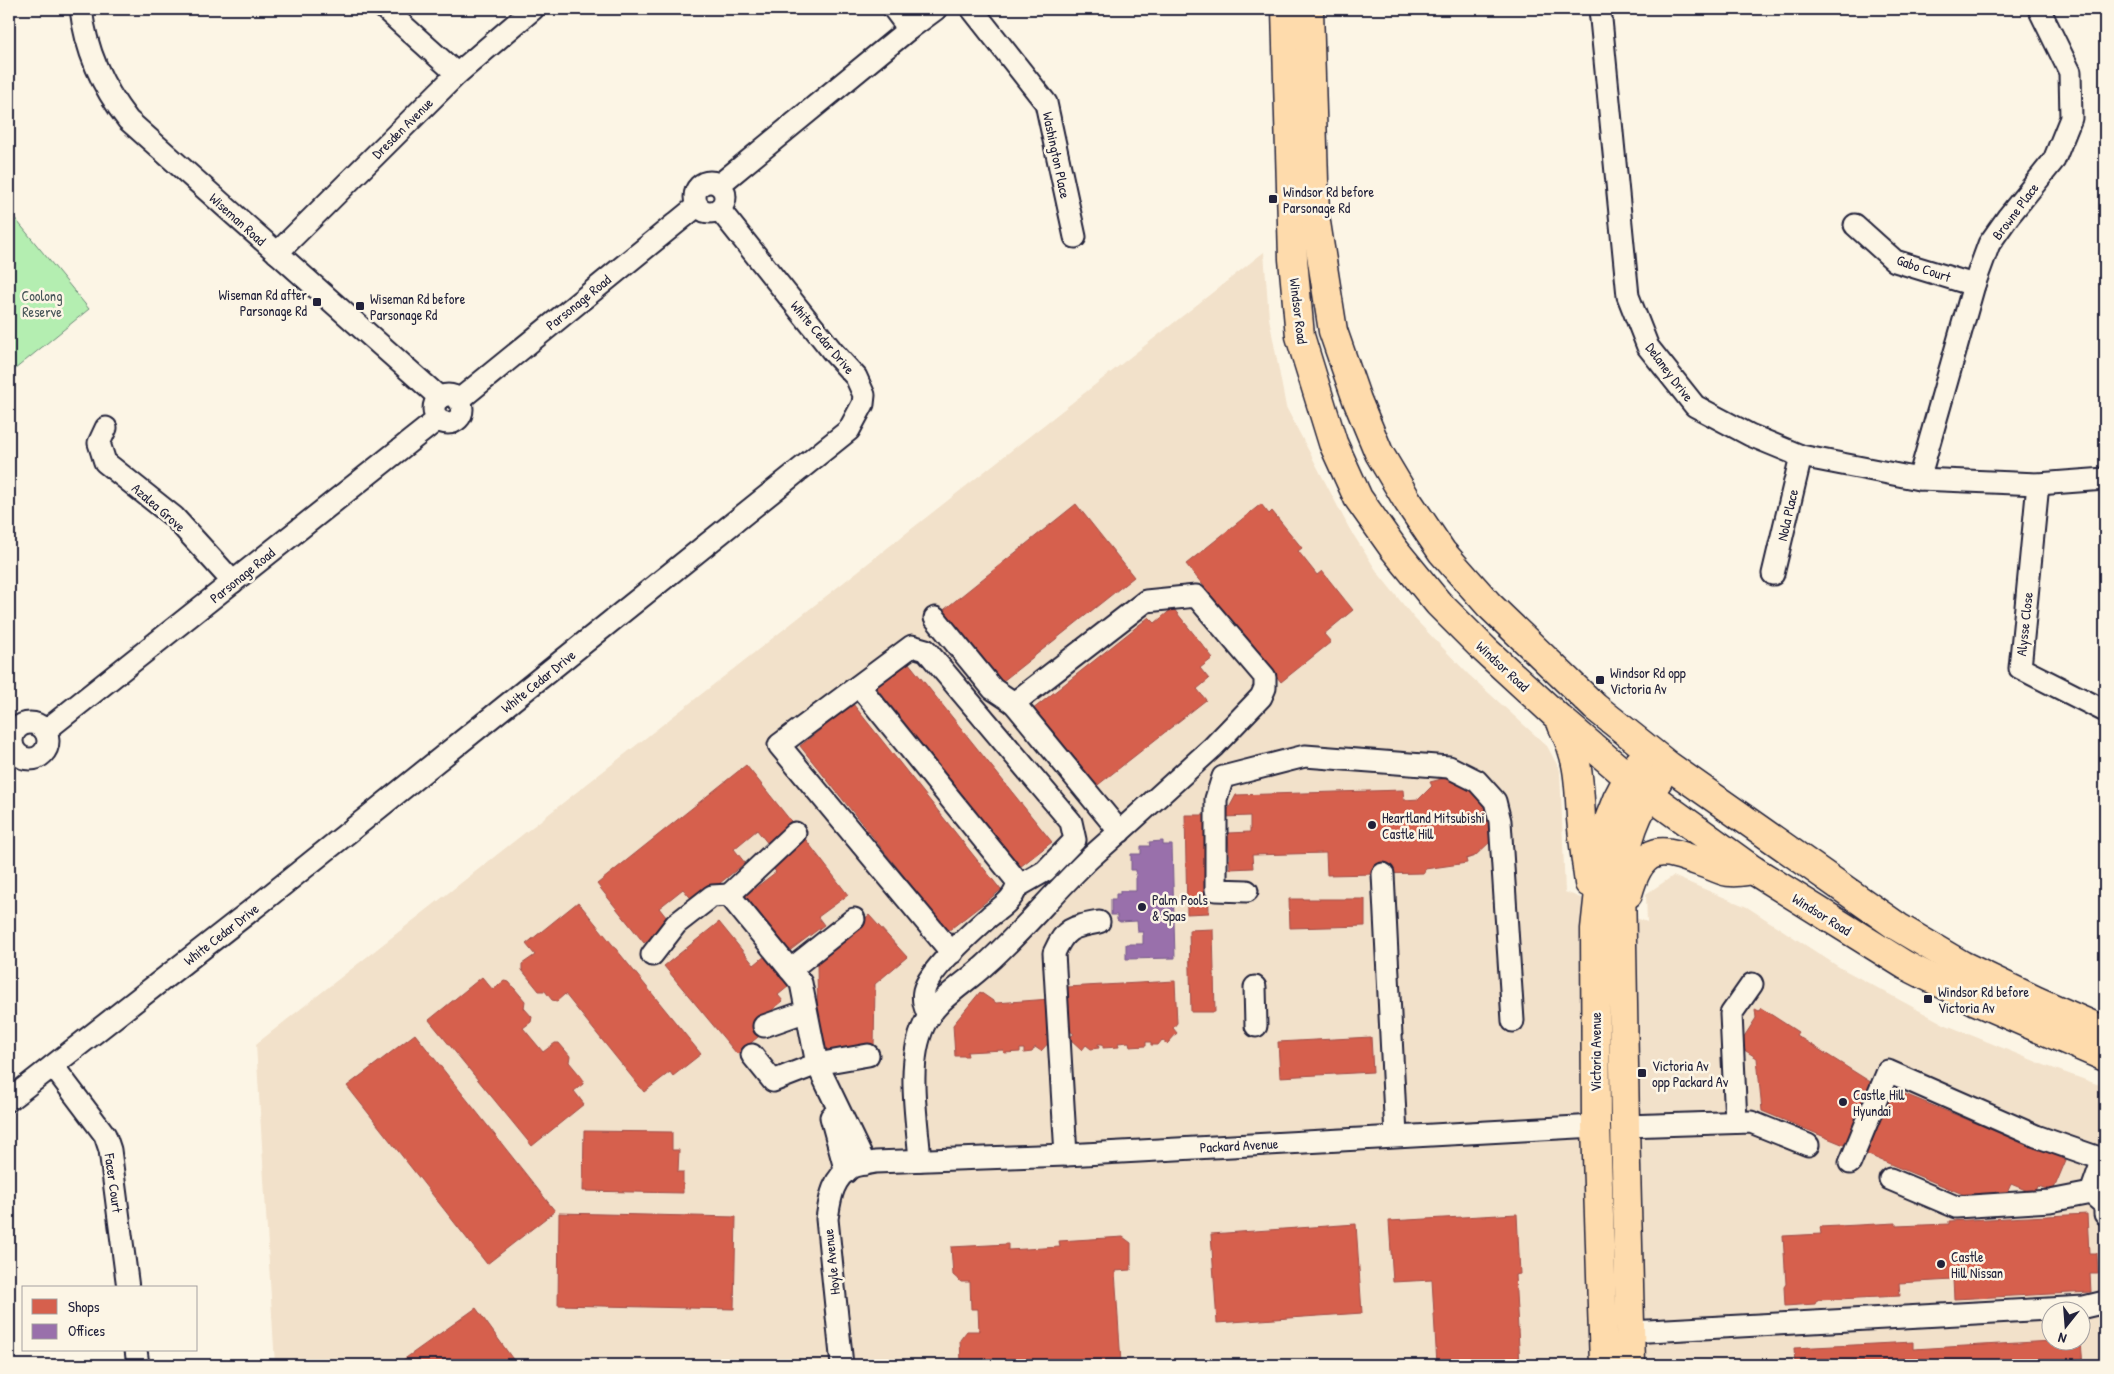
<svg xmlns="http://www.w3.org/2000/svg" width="2114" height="1374" viewBox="0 0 2114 1374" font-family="'Patrick Hand',sans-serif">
<rect width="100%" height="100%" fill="#fcf5e5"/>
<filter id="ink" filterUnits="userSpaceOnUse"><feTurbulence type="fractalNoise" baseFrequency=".02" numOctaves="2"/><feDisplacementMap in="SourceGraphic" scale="10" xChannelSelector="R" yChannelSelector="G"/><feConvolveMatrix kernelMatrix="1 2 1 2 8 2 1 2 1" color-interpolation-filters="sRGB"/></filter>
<g filter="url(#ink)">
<!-- built -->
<path fill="#f2e1ca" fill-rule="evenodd" d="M1264 252 1269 318 1286 407 1349 528 1378 573 1414 618 1468 674 1547 746 1560 770 1565 892 1647 922 1646 894 1673 876 1747 907 1839 967 1944 1024 2044 1065 2105 1087V1365H275L256 1044ZM2052 1312H2082V1342H2052Z"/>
<!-- green -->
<polygon fill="#b4eeb1" stroke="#6b8876" points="9,211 89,309 9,374"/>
<!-- shops -->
<g fill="#d6604d" stroke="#a04d48">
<polygon points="1076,504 1134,577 998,685 940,613"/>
<polygon points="1261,504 1269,514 1272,511 1302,548 1298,551 1317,575 1322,571 1353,610 1324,634 1331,642 1281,682 1186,564"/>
<polygon points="1173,608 1213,658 1200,668 1209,679 1197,689 1206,700 1094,788 1032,710 1149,617 1155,623"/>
<polygon points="904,657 1052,842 1020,867 872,682"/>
<polygon points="853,704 1001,890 948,931 800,746"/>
<polygon points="746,765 794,825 769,845 757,830 734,849 745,863 695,903 683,889 659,908 670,922 644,943 597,884"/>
<polygon points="1453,776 1489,796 1496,818 1491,841 1475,856 1466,859 1467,863 1425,869 1424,873 1327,875 1326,853 1252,855 1253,868 1230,869 1228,833 1250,832 1250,816 1224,817 1236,795 1403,790 1404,800 1419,799 1432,786 1430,782"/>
<polygon points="1185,815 1207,815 1209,913 1187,914"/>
<polygon points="803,836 848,895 818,917 824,925 788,952 745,896 776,872 768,862"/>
<polygon points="1289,899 1365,899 1365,926 1290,928"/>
<polygon points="578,902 701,1054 673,1076 670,1072 644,1092 565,994 557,1001 552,1000 545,991 539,991 522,970 522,964 535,955 526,944"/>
<polygon points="869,915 907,957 875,984 874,1049 818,1050 817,960"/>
<polygon points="719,922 754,965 765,956 789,986 778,995 783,1001 755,1024 763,1033 737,1054 664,966"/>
<polygon points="1213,929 1215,1012 1191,1012 1189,930"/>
<polygon points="482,977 493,990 504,981 509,982 525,1001 524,1008 532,1017 531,1022 523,1028 543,1052 555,1043 559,1043 570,1056 569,1062 583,1079 583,1084 574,1091 584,1104 532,1146 429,1020"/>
<polygon points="1175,981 1177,1023 1173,1028 1177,1033 1167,1044 1162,1040 1158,1045 1151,1045 1151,1042 1146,1042 1146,1046 1130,1047 1129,1042 1118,1043 1119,1047 1103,1048 1103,1044 1098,1044 1099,1048 1091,1049 1086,1045 1082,1050 1069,1038 1074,1034 1069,1030 1067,987"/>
<polygon points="980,992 996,1003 1050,999 1051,1030 1047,1035 1052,1039 1041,1051 1035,1047 1032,1052 1024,1053 1024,1049 1020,1049 1020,1052 1004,1053 1003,1050 967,1052 968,1056 955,1056 953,1025"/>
<polygon points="1761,1008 1798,1032 1796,1035 1888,1093 1890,1088 2066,1160 2053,1191 2038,1186 2035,1194 2011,1184 2006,1195 1965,1195 1762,1111 1757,1058 1738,1046 1756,1018 1755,1009 1759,1011"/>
<polygon points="415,1034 555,1211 487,1264 347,1086"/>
<polygon points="1371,1037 1373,1072 1280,1077 1278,1042"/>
<polygon points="584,1131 672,1132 672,1150 679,1150 678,1172 683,1172 683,1193 583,1191"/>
<polygon points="559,1213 736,1217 734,1309 558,1305"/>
<polygon points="1517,1214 1520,1274 1515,1275 1520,1365 1437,1365 1432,1280 1393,1282 1389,1221"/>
<polygon points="2087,1214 2089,1253 2097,1253 2098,1274 2090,1274 2091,1292 1954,1299 1953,1280 1899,1283 1900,1296 1817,1300 1815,1304 1785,1306 1784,1287 1786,1284 1783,1236 1821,1234 1820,1227 1896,1223 1896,1226 1949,1224 1949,1221"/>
<polygon points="1356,1224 1362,1313 1217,1323 1211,1234"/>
<polygon points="1123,1237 1131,1243 1131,1270 1115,1271 1121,1363 982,1359 982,1363 961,1363 960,1340 967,1331 979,1331 978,1309 971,1309 970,1282 961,1282 953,1275 951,1247 1008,1244 1008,1250 1060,1247 1059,1241"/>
<polygon points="476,1308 517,1365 396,1365"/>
<polygon points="2052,1341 2081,1342 2083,1365 1795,1365 1794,1348 1913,1342 1913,1349"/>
</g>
<!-- offices -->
<polygon fill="#9970ab" stroke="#755989" points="1163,841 1163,845 1172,845 1175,958 1126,959 1126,944 1143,944 1143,932 1138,932 1137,921 1120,922 1117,920 1117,915 1111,915 1111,899 1116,899 1116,894 1120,894 1120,891 1136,891 1136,870 1131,870 1131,854 1141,854 1141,846 1150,846 1149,842"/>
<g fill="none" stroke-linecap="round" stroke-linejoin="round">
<!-- minor casing -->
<g stroke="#22223b" stroke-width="25">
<g id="minor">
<path d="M81 9C86 51 102 87 128 120L440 398"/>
<polyline points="385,9 457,74"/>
<polyline points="894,9 909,29"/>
<polyline points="972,9 1046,103 1075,237"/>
<polyline points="1600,9 1628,296 1648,347 1695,406 1750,435 1801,456 1919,479 2038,484 2105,479"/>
<circle cx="710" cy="197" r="15"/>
<polyline points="719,185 909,29 936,9"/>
<polyline points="1855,225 1895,261 1974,285"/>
<polyline points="277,253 457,74 533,9"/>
<circle cx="448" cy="409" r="14"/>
<polyline points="459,400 697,206"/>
<polyline points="106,428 99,443 105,462 174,517 233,582"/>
<polyline points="1919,479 1974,285 1989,244 2008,217 2054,160 2071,118 2070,72 2039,9"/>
<polyline points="2038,484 2020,668 2105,711"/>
<polyline points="1773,574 1801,456"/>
<polyline points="935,618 993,689 1014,703"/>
<path d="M859 686 1017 881C1018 897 1001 907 990 916 973 931 929 970 924 991 922 1000 925 1008 929 1017"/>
<circle cx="30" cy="741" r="18"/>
<polyline points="45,731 438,419"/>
<polyline points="1383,874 1396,1136"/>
<polyline points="1247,891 1216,890 1216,799 1223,777 1305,756 1449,767 1477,781 1495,801 1500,821 1513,1021"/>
<polyline points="729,895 795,833"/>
<polyline points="952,953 779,745 912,646 926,650 1071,822 1075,840 1045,871 1017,887"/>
<polyline points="652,955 676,924 712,896 729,895 801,983 817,1064 865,1164"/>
<polyline points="790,970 854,919"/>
<polyline points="1255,987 1256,1026"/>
<polyline points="764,1026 804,1012"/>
<polyline points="752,1055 773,1081 817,1064 868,1055"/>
<polyline points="53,1066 105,1135 110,1150 128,1288"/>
<polyline points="9,1100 263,901 849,430 863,404 864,395 856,377 833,352 719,209"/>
<polyline points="831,1117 846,1172"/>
<polyline points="1736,1122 1731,1014 1752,984"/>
<polyline points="1625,1126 1751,1122 1808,1145"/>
<path d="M1066 1155 1054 953C1065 928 1072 927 1099 922"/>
<path d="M920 1160C917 1119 906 1063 924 1025 937 998 965 984 986 964 1023 931 1054 892 1090 858 1102 847 1115 836 1127 825L1213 747 1261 697 1265 688V677L1196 596 1146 601 1014 703 1120 832"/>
<polyline points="1850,1163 1888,1071 2036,1136 2105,1160"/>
<polyline points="1890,1179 1956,1207 2050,1201 2091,1193 2105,1205 2105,1214"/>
<polyline points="2091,1193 2103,1159"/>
<polyline points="1630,1332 2084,1307 2105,1302"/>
<polyline points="136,1350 138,1365"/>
<path d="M842 1365 827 1219C830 1199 832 1178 852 1167 858 1164 868 1164 875 1162L1066 1155 1596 1126"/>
</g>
</g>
<!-- major casing -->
<g stroke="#22223b" stroke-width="31">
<g id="major">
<polyline points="1286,9 1293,259 1300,336 1333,443 1358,498 1394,549 1438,603 1485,650 1559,718 1648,794 1753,870 1905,965 1976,1001 2105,1057"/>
<polyline points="1309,9 1315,216 1333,331 1357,400 1379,453 1407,500 1442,552 1489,605 1595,707 1669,766 1898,927 1962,965 2037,1001 2105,1031"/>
<path d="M1562 725C1579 758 1579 781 1581 818 1583 840 1586 861 1589 883"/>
<path d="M1628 894C1644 837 1666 850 1711 866 1717 868 1724 872 1730 872 1737 873 1746 871 1753 870"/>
<polyline points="1604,1365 1596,1126 1595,929 1606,827 1617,799 1628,778 1639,763"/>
<path d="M1631 1365 1625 1126 1621 882C1626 841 1635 813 1659 779"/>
</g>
</g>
<!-- minor -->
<use href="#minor" stroke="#fcf5e5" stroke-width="21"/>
<!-- major -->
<use href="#major" stroke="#fedbac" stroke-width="28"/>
</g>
</g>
<!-- markers -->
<g fill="#22223b" stroke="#fcf5e5" stroke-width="2">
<rect x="1268" y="194" width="10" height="10" rx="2.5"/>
<rect x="312" y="297" width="10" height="10" rx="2.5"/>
<rect x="355" y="301" width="10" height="10" rx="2.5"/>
<rect x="1595" y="675" width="10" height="10" rx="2.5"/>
<circle cx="1372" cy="825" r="5"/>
<circle cx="1142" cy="907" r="5"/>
<rect x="1923" y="994" width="10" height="10" rx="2.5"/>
<rect x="1637" y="1068" width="10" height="10" rx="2.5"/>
<circle cx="1843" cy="1102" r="5"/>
<circle cx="1941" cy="1264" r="5"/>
</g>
<g text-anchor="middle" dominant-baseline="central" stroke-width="5" stroke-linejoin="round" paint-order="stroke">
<!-- street labels -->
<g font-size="14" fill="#22223b" stroke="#fcf5e5">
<text transform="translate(402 128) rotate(-45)">Dresden Avenue</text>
<text transform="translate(1057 155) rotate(78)">Washington Place</text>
<text transform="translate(2015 211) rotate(-53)">Browne Place</text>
<text transform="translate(238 219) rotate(42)">Wiseman Road</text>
<text transform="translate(1924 268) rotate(19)">Gabo Court</text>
<text transform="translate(578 302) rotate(-39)">Parsonage Road</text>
<text transform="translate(1299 311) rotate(83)">Windsor Road</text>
<text transform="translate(823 337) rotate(50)">White Cedar Drive</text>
<text transform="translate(1670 372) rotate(53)">Delaney Drive</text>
<text transform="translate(159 507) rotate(41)">Azalea Grove</text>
<text transform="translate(1787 515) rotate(-77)">Nola Place</text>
<text transform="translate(242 575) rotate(-39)">Parsonage Road</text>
<text transform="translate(2024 624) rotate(-84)">Alysse Close</text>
<text transform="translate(1503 666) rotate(43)">Windsor Road</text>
<text transform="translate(538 681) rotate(-39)">White Cedar Drive</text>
<text transform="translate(1822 914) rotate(32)">Windsor Road</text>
<text transform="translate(221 934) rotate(-38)">White Cedar Drive</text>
<text transform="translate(1595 1052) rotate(-90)">Victoria Avenue</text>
<text transform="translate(1239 1145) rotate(-3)">Packard Avenue</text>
<text transform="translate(114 1183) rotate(82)">Facer Court</text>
<text transform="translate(831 1262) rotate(-96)">Hoyle Avenue</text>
</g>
<!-- poi labels -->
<g font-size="14" fill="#22223b" stroke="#fcf5e5" text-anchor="start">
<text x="1283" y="191">Windsor Rd before<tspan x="1283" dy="16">Parsonage Rd</tspan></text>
<text x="307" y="294" text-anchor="end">Wiseman Rd after<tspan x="307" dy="16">Parsonage Rd</tspan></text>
<text x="370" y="298">Wiseman Rd before<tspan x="370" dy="16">Parsonage Rd</tspan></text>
<text x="1610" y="672">Windsor Rd opp<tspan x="1610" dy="16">Victoria Av</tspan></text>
<text x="1382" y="817">Heartland Mitsubishi<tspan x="1382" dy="16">Castle Hill</tspan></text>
<text x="1152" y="899">Palm Pools<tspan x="1152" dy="16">&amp; Spas</tspan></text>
<text x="1938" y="991">Windsor Rd before<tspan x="1938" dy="16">Victoria Av</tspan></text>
<text x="1652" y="1065">Victoria Av<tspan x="1652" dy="16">opp Packard Av</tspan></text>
<text x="1853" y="1094">Castle Hill<tspan x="1853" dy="16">Hyundai</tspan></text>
<text x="1951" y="1256">Castle<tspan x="1951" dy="16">Hill Nissan</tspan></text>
</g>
<!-- park labels -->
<g font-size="14" fill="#465558" stroke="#fcf5e5">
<text x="42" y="295">Coolong<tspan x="42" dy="16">Reserve</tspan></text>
</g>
</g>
<!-- margin -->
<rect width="2114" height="1374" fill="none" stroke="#fcf5e5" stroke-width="30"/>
<rect x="15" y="15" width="2084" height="1344" fill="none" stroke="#22223b" stroke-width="2" filter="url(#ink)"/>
<!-- legend -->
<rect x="22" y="1286" width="175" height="65" fill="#fcf5e5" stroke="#a5a1a1"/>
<rect x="32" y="1299" width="25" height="15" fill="#d6604d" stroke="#a5a1a1"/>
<text x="68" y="1312" font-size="15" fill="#22223b">Shops</text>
<rect x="32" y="1324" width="25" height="15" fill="#9970ab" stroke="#a5a1a1"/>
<text x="68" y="1336" font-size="15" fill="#22223b">Offices</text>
<!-- north arrow -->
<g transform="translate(2066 1326) rotate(197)"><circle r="24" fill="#fcf5e5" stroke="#a5a1a1"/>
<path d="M0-4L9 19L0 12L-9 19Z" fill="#22223b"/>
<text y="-8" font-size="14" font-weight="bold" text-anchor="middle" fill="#22223b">N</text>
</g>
</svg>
